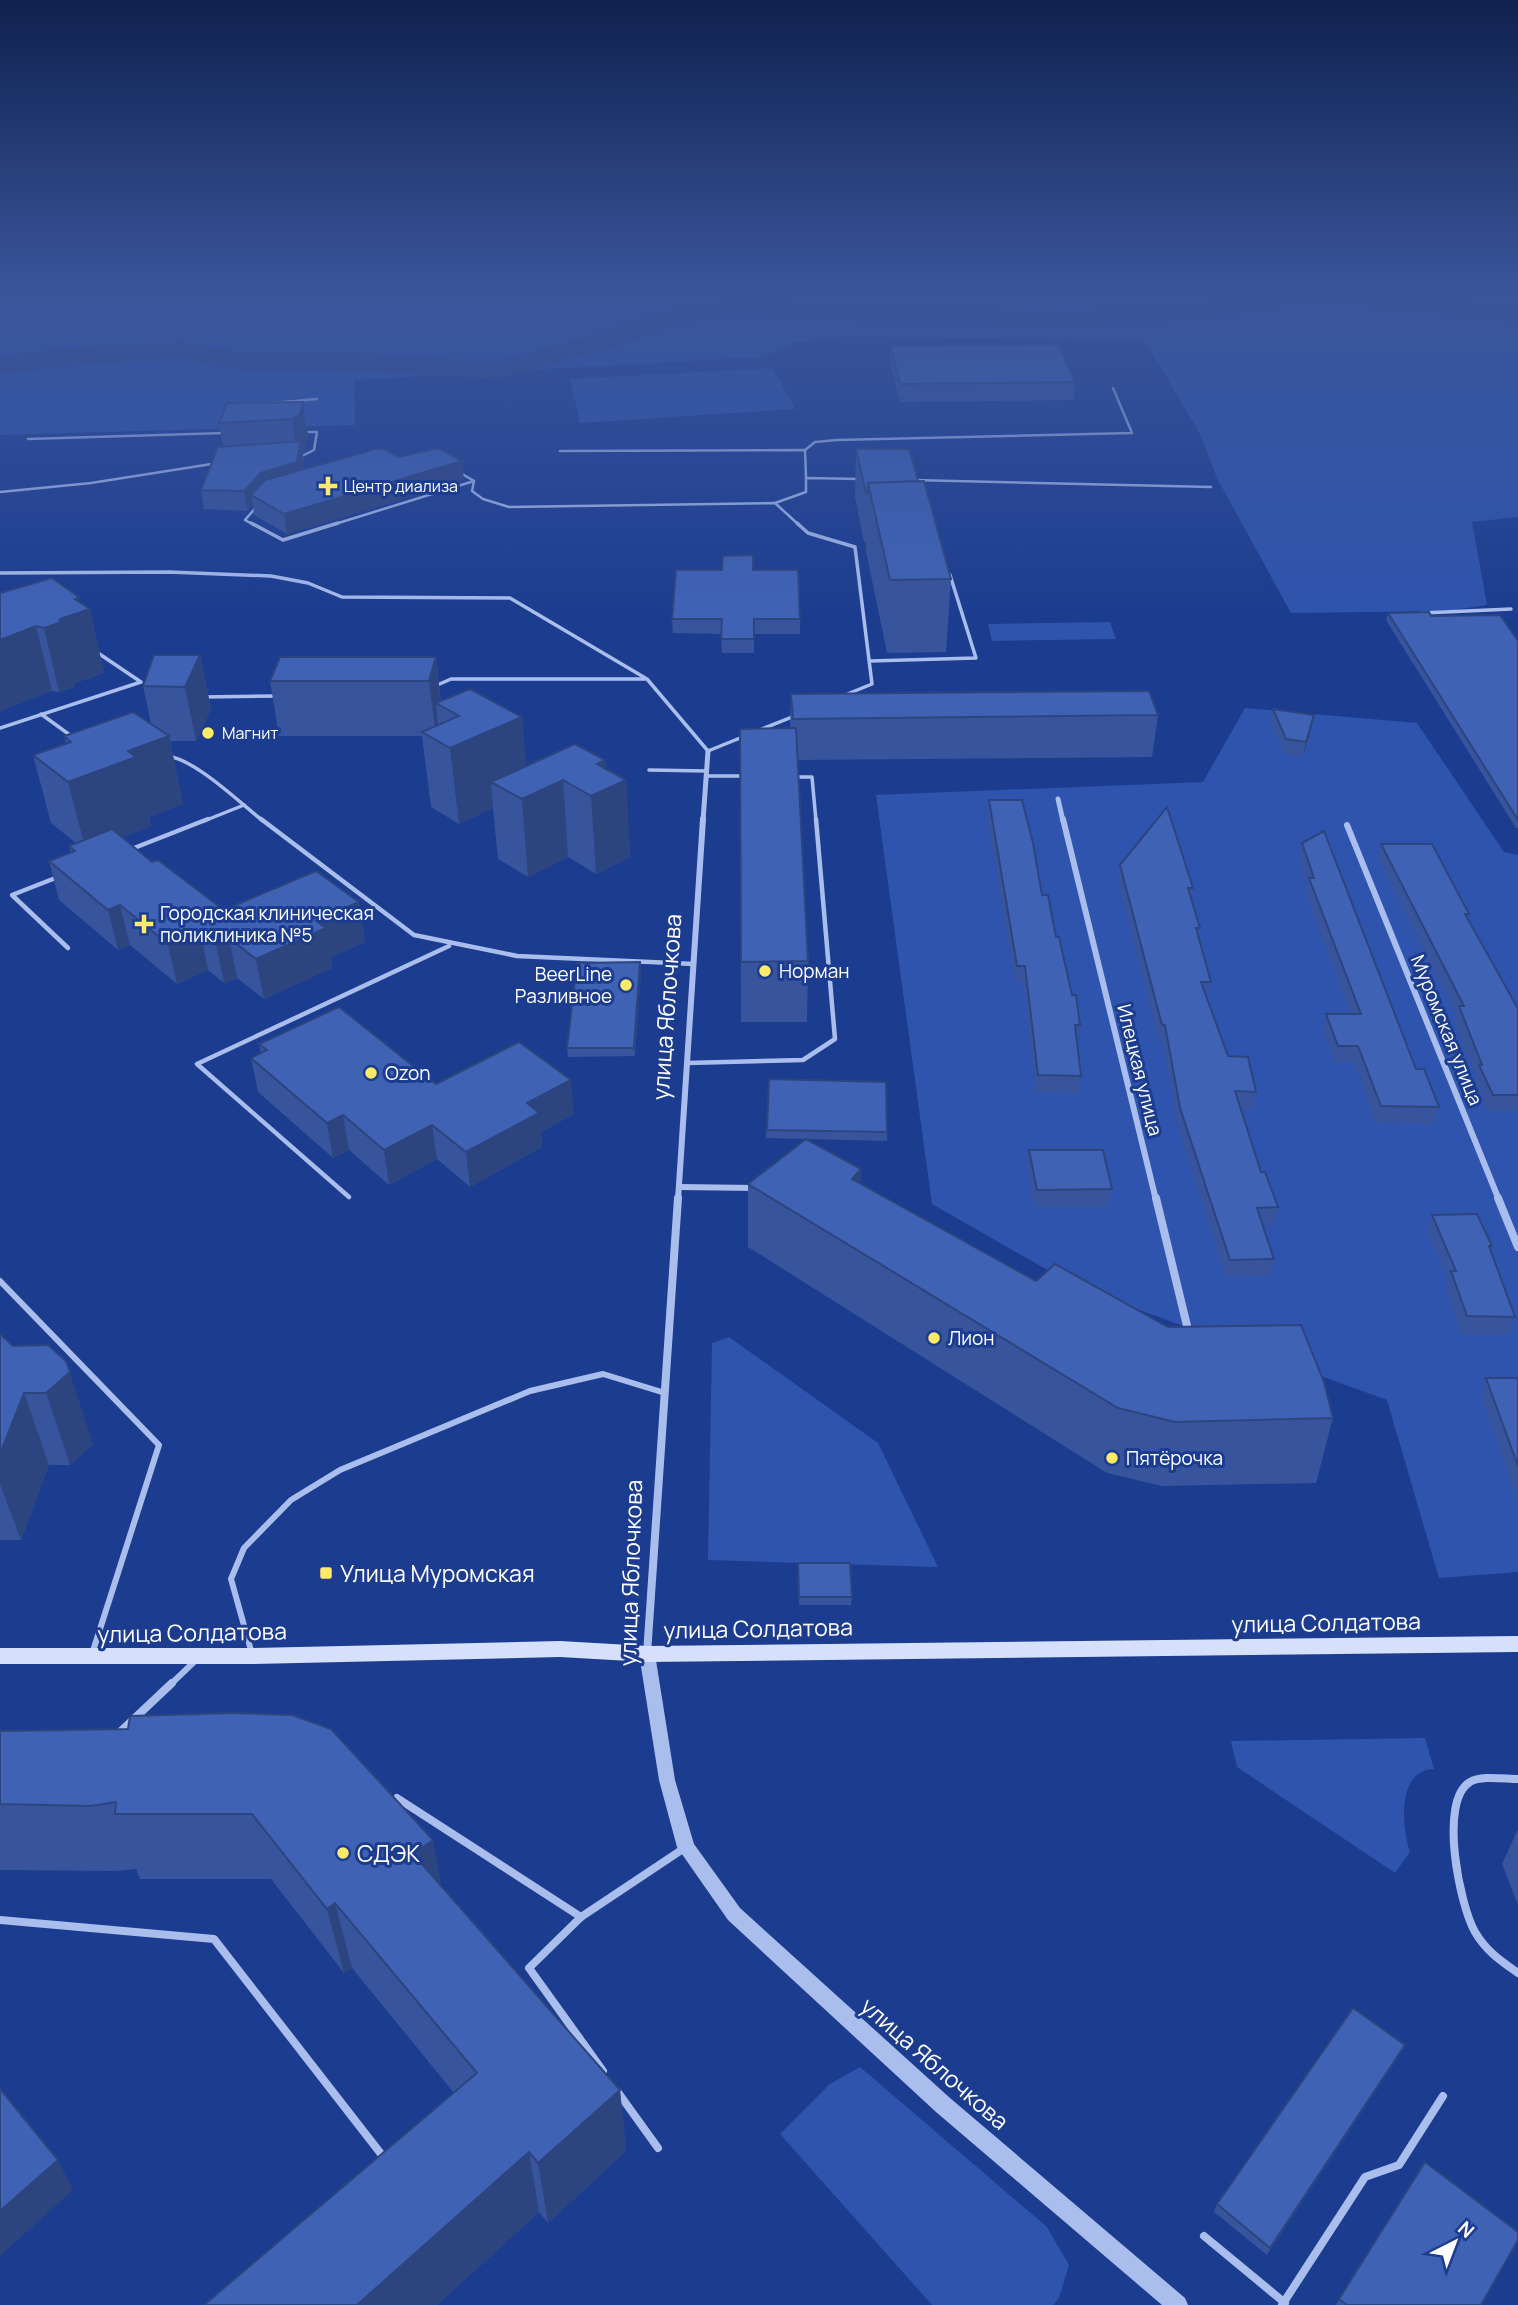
<svg xmlns="http://www.w3.org/2000/svg" width="1518" height="2305" viewBox="0 0 1518 2305" font-family="Manrope,sans-serif">
<rect width="100%" height="100%" fill="#1c3c8f"/>
<!-- green -->
<g fill="#2f54ad">
<polygon points="0,293 1518,293 1518,517 1472,522 1487,605 1448,611 1291,613 1217,478 1199,432 1145,341 845,336 794,343 762,357 354,380 355,425 0,435"/>
<polygon points="773,368 795,409 580,423 570,379"/>
<polygon points="1110,622 1116,639 992,641 988,624"/>
<polygon points="1245,708 1417,723 1504,852 1518,855 1518,1572 1439,1578 1387,1400 1079,1288 932,1204 876,795 1203,782"/>
<polygon points="729,1337 878,1443 938,1567 708,1560 712,1343"/>
<path d="M1425 1738 1434 1769C1396 1770 1402 1828 1410 1852L1395 1873 1237 1767 1231 1741Z"/>
<polygon points="860,2067 1047,2227 1069,2265 1059,2298 1053,2305 932,2305 780,2134 830,2084"/>
</g>
<g fill="none" stroke-linecap="round" stroke-linejoin="round">
<!-- river -->
<polygon fill="#304785" fill-rule="evenodd" points="1267,293 1385,293 1518,304 1518,322 1324,305 1301,305 1224,317 1065,328 730,316 677,324 625,344 498,379 343,370 237,370 183,360 88,364 0,374 0,356 88,346 183,342 237,352 343,352 497,361 603,332 661,310 730,298 1065,310 1224,299"/>
<!-- service-far4 -->
<g stroke="#aabeee" stroke-width="2.5">
<polyline points="252,405 317,399"/>
<polyline points="28,439 224,433"/>
<polyline points="805,450 815,442 837,440 1132,433 1113,388"/>
<polyline points="560,451 805,450 806,478"/>
<polyline points="298,458 314,450 317,432 301,432"/>
<polyline points="459,472 474,481 472,491 483,499 509,507 775,503 799,525"/>
<polyline points="913,480 1211,487"/>
<polyline points="0,492 91,483 218,463"/>
<polyline points="775,503 806,492 806,478 861,479"/>
<polyline points="254,525 245,520 258,505"/>
<polyline points="332,525 474,481"/>
</g>
<!-- service-far3 -->
<g stroke="#aabeee" stroke-width="3.5">
<polyline points="251,523 283,540 338,523"/>
<polyline points="797,523 808,533 855,547 872,684 845,695"/>
<polyline points="0,573 169,572 271,576 308,583 342,597 510,598 647,679 708,751 745,736"/>
<polyline points="1423,613 1511,609"/>
<polyline points="870,661 976,658 950,575"/>
<polyline points="435,686 451,679 645,679"/>
<polyline points="203,697 277,696"/>
<polyline points="41,714 74,738"/>
<polyline points="0,728 141,682 95,651"/>
<polyline points="757,731 797,715"/>
<path d="M167 756C195 759 240 803 263 821"/>
<polyline points="649,770 707,771"/>
<polyline points="707,776 744,776"/>
<polyline points="792,777 812,777 816,821"/>
<polyline points="204,821 244,805"/>
</g>
<!-- service-far2 -->
<g stroke="#aabeee" stroke-width="4.5">
<polyline points="261,819 414,935 517,956 694,964"/>
<polyline points="129,850 208,819"/>
<polyline points="58,877 12,895 68,948"/>
<polyline points="687,1063 803,1060 835,1039 816,819"/>
<polyline points="349,1197 197,1064 449,946"/>
</g>
<!-- service-far1 -->
<g stroke="#aabeee" stroke-width="6">
<polyline points="0,1281 159,1445 92,1654"/>
<polyline points="252,1654 231,1579 244,1548 291,1500 340,1470 530,1391 603,1374 665,1393"/>
<polyline points="170,1685 196,1660"/>
</g>
<!-- service -->
<g stroke="#aabeee" stroke-width="8">
<polyline points="119,1733 172,1683"/>
<path d="M1518 1779C1505 1779 1481 1775 1470 1782 1438 1801 1460 1906 1475 1932 1486 1951 1501 1961 1518 1973"/>
<polyline points="397,1798 581,1917"/>
<polyline points="0,1920 214,1939 385,2159"/>
<polyline points="603,2071 529,1968 581,1917 683,1849"/>
<polyline points="617,2091 658,2148"/>
<polyline points="1204,2236 1285,2303"/>
<polyline points="1282,2305 1365,2177 1399,2165 1443,2096"/>
</g>
<!-- minor-far2 -->
<g stroke="#aabeee" stroke-width="5">
<polyline points="1058,799 1063,821"/>
<polyline points="703,821 708,751"/>
</g>
<!-- minor-far1 -->
<g stroke="#aabeee" stroke-width="6">
<polyline points="1063,819 1156,1200"/>
<polyline points="1347,825 1499,1200"/>
<polyline points="679,1187 755,1188"/>
<polyline points="678,1200 703,819"/>
</g>
<!-- minor -->
<g stroke="#aabeee" stroke-width="8">
<polyline points="1156,1198 1189,1334"/>
<polyline points="1498,1198 1518,1247"/>
<polyline points="647,1654 678,1198"/>
</g>
<!-- tertiary -->
<polygon fill="#aabeee" fill-rule="evenodd" points="647,1647 653,1649 655,1654 675,1780 694,1844 740,1908 950,2098 1185,2298 1188,2305 1162,2305 936,2112 728,1920 677,1847 659,1780 639,1654 641,1649"/>
<!-- secondary -->
<polygon fill="#d7e0fa" fill-rule="evenodd" points="1518,1636 1518,1652 647,1662 560,1657 253,1664 0,1664 0,1648 253,1648 560,1641 647,1646"/>
</g>
<!-- wall -->
<g fill="#37549c">
<polygon points="890,346 1075,382 1074,400 900,402 890,364"/>
<polygon points="303,402 308,436 305,450 302,451 304,460 302,470 399,457 464,480 287,534 254,515 253,505 248,511 204,509 201,490 223,447 219,423"/>
<polygon points="856,449 918,481 951,579 946,652 887,653 866,551 866,542 864,542 855,497"/>
<polygon points="753,570 800,619 800,634 754,634 754,653 722,653 721,634 673,633 672,619"/>
<polygon points="52,578 81,603 90,609 104,673 75,683 75,687 59,692 52,691 0,711"/>
<polygon points="1388,613 1431,616 1518,641 1518,828 1516,828 1386,620"/>
<polygon points="200,655 211,709 196,741 170,741 183,804 149,817 151,826 122,837 152,862 224,910 359,902 365,942 331,957 332,968 264,999 237,978 224,983 208,970 177,984 130,945 118,950 59,900 49,861 71,853 69,846 76,843 51,823 33,755 66,743 64,736 151,724 143,686"/>
<polygon points="436,657 441,701 522,717 526,766 605,760 606,769 626,780 630,857 596,874 568,857 528,877 498,859 493,808 459,824 431,807 422,736 279,736 270,681"/>
<polygon points="791,694 1158,715 1152,757 797,760 808,961 807,1022 741,1022 740,729 790,728"/>
<polygon points="1273,709 1311,730 1303,757 1284,754 1271,724"/>
<polygon points="989,800 1042,895 1056,937 1080,1025 1078,1042 1077,1042 1081,1076 1079,1093 1036,1092 1024,982 1015,982 987,816"/>
<polygon points="1302,843 1416,1069 1439,1107 1434,1124 1376,1123 1354,1062 1334,1062 1323,1030 1326,1014 1350,1014 1306,894 1308,885 1299,859"/>
<polygon points="1381,844 1469,914 1467,919 1517,1007 1518,1008 1518,1111 1488,1111 1475,1081 1476,1077 1454,1022 1456,1015 1378,859"/>
<polygon points="1120,865 1193,888 1191,898 1200,928 1199,937 1211,982 1208,998 1207,998 1228,1056 1256,1092 1253,1109 1241,1109 1261,1172 1278,1207 1274,1224 1263,1225 1274,1259 1270,1276 1226,1277 1177,1125 1163,1042 1159,1042 1118,881"/>
<polygon points="640,962 641,971 635,1056 568,1057 567,1048"/>
<polygon points="259,1044 436,1084 574,1114 541,1132 542,1147 470,1187 437,1159 389,1185 349,1150 333,1158 258,1092 251,1058 261,1053"/>
<polygon points="769,1079 887,1132 887,1141 807,1139 861,1169 860,1184 1036,1281 1333,1418 1316,1483 1162,1486 1107,1473 748,1247 748,1184 805,1139 766,1138"/>
<polygon points="1029,1150 1112,1189 1109,1207 1034,1207 1027,1167"/>
<polygon points="1432,1215 1492,1246 1491,1251 1515,1317 1509,1334 1461,1334 1446,1288 1448,1281 1427,1232"/>
<polygon points="0,1334 93,1444 70,1465 49,1465 21,1540 0,1540"/>
<polygon points="1486,1378 1518,1378 1518,1502 1481,1396"/>
<polygon points="798,1572 852,1597 851,1605 799,1605"/>
<polygon points="128,1729 442,1887 620,2090 626,2151 548,2223 539,2212 437,2305 204,2305 454,2093 352,1968 344,1973 271,1879 140,1879 136,1869 116,1871 0,1870 0,1731"/>
<polygon points="1518,1829 1518,1905 1502,1864"/>
<polygon points="1405,2045 1401,2053 1267,2255 1214,2212 1217,2204"/>
<polygon points="1339,2299 1481,2305 1336,2305"/>
</g>
<!-- shaded-wall -->
<g fill="#2d457f">
<polygon points="303,402 308,436 305,450 302,451 304,460 299,482 251,495 253,505 248,511 244,491 261,473 297,454 292,419"/>
<polygon points="462,461 464,480 287,534 284,514"/>
<polygon points="79,597 83,612 90,609 104,673 75,683 75,687 59,692 44,628 60,619 75,599"/>
<polygon points="36,626 52,691 0,711 0,640"/>
<polygon points="200,655 211,709 196,741 185,687"/>
<polygon points="436,657 441,706 436,703 438,726 436,736 429,681"/>
<polygon points="1314,715 1311,730 1303,757 1306,742"/>
<polygon points="522,717 528,792 491,782 493,808 459,824 450,748"/>
<polygon points="169,736 183,804 149,817 151,826 86,851 68,782 128,751"/>
<polygon points="605,760 607,789 626,780 630,857 596,874 591,796 597,764"/>
<polygon points="563,780 568,857 528,877 522,799"/>
<polygon points="359,902 365,942 331,957 332,968 264,999 256,959 316,921"/>
<polygon points="120,905 130,945 118,950 108,910"/>
<polygon points="200,930 208,970 177,984 168,944"/>
<polygon points="229,938 237,978 224,983 216,943"/>
<polygon points="640,962 641,971 635,1056 634,1048"/>
<polygon points="571,1080 574,1114 541,1132 542,1147 470,1187 466,1152 527,1103"/>
<polygon points="343,1115 349,1150 333,1158 327,1123"/>
<polygon points="432,1125 437,1159 389,1185 384,1150"/>
<polygon points="861,1169 858,1233 852,1179"/>
<polygon points="66,1361 93,1444 70,1465 46,1393"/>
<polygon points="24,1393 49,1465 21,1540 0,1484 0,1454"/>
<polygon points="433,1840 445,1905 413,1854"/>
<polygon points="335,1903 352,1968 344,1973 327,1909"/>
<polygon points="1405,2045 1401,2053 1267,2255 1270,2248"/>
<polygon points="620,2090 626,2151 548,2223 538,2163"/>
<polygon points="529,2152 539,2212 437,2305 357,2305"/>
<polygon points="58,2160 73,2190 0,2256 0,2211"/>
</g>
<!-- building -->
<g fill="#4062b5" stroke="#2d457f" stroke-width="2">
<polygon points="1058,344 1075,382 900,384 890,346"/>
<polygon points="303,402 300,415 292,419 219,423 227,403"/>
<polygon points="301,441 297,462 261,473 244,491 201,490 218,447"/>
<polygon points="438,448 462,461 284,514 251,495 265,480 376,449 384,449 399,457"/>
<polygon points="856,449 909,449 918,481 868,483 868,493 866,493"/>
<polygon points="924,481 951,579 890,580 868,483"/>
<polygon points="753,555 753,570 798,570 800,619 754,619 754,639 721,639 722,619 672,619 676,570 722,570 723,556"/>
<polygon points="52,578 79,597 75,599 90,609 60,619 59,623 44,628 36,626 0,640 0,593"/>
<polygon points="1429,612 1431,616 1500,615 1518,641 1518,820 1388,613"/>
<polygon points="154,655 200,655 185,687 143,686"/>
<polygon points="280,657 436,657 429,681 270,681"/>
<polygon points="470,689 522,717 450,748 422,732 459,716 436,703"/>
<polygon points="1149,691 1158,715 793,719 791,694"/>
<polygon points="1273,709 1314,715 1306,742 1286,739"/>
<polygon points="133,712 169,736 128,751 136,757 68,782 33,755 71,742 64,736"/>
<polygon points="796,728 808,961 741,962 740,729"/>
<polygon points="575,744 605,760 597,764 626,780 591,796 563,780 522,799 491,782"/>
<polygon points="989,800 1022,800 1033,843 1042,895 1048,895 1056,937 1059,937 1072,995 1076,995 1080,1025 1075,1025 1081,1076 1038,1075 1025,966 1017,966"/>
<polygon points="1167,807 1193,888 1188,888 1200,928 1196,928 1211,982 1201,982 1228,1056 1248,1057 1256,1092 1235,1091 1261,1172 1265,1172 1278,1207 1257,1208 1274,1259 1230,1260 1180,1108 1165,1025 1162,1025 1120,865"/>
<polygon points="112,829 152,862 158,860 224,910 316,871 359,902 316,921 326,928 256,959 229,938 216,943 200,930 168,944 120,905 108,910 49,861 75,851 69,846"/>
<polygon points="1324,831 1416,1069 1424,1069 1439,1107 1381,1106 1358,1046 1338,1046 1326,1014 1361,1014 1309,878 1314,878 1302,843"/>
<polygon points="1381,844 1432,844 1469,914 1465,914 1517,1007 1518,1008 1518,1095 1493,1095 1479,1065 1482,1065 1459,1006 1464,1006"/>
<polygon points="640,962 634,1048 567,1048 577,963"/>
<polygon points="339,1007 436,1084 519,1042 571,1080 527,1103 539,1113 466,1152 432,1125 384,1150 343,1115 327,1123 251,1058 267,1050 259,1044"/>
<polygon points="769,1079 886,1082 887,1132 767,1130"/>
<polygon points="806,1139 861,1169 852,1179 1036,1281 1055,1264 1168,1327 1301,1325 1324,1382 1333,1418 1175,1422 1118,1408 748,1184"/>
<polygon points="1029,1150 1103,1150 1112,1189 1037,1190"/>
<polygon points="1477,1214 1492,1246 1489,1246 1515,1317 1467,1316 1451,1271 1456,1271 1432,1215"/>
<polygon points="0,1334 13,1346 48,1345 66,1361 70,1372 46,1393 24,1393 0,1454"/>
<polygon points="1486,1378 1518,1378 1518,1466"/>
<polygon points="798,1563 850,1563 852,1597 799,1597"/>
<polygon points="232,1713 292,1715 331,1729 433,1840 413,1854 620,2090 538,2163 529,2152 357,2305 204,2305 477,2073 335,1903 327,1909 252,1814 115,1814 116,1802 91,1806 0,1804 0,1731 128,1729 130,1716"/>
<polygon points="1353,2008 1405,2045 1270,2248 1217,2204"/>
<polygon points="0,2089 58,2160 0,2211"/>
<polygon points="1425,2162 1518,2232 1518,2240 1481,2305 1347,2305 1339,2299"/>
</g>
<!-- sky -->
<linearGradient id="sky" x2="0" y2="1"><stop stop-color="#0f214f"/><stop offset="0.48" stop-color="#3a569b"/><stop offset="1" stop-color="#3a569b" stop-opacity="0"/></linearGradient>
<rect width="1518" height="615" fill="url(#sky)"/>
<!-- markers -->
<g fill="#feea68" stroke="#1c3c8f" stroke-width="2.5">
<path d="M324.5 475.5h7v7h7v7h-7v7h-7v-7h-7v-7h7z"/>
<circle cx="208" cy="733" r="7"/>
<path d="M140.5 913.5h7v7h7v7h-7v7h-7v-7h-7v-7h7z"/>
<circle cx="765" cy="971" r="7"/>
<circle cx="626" cy="985" r="7"/>
<circle cx="371" cy="1073" r="7"/>
<circle cx="934" cy="1338" r="7"/>
<circle cx="1112" cy="1458" r="7"/>
<rect x="319" y="1566" width="14" height="14" rx="3.5"/>
<circle cx="343" cy="1853" r="7"/>
</g>
<g text-anchor="middle" dominant-baseline="central" stroke-width="6" stroke-linejoin="round" paint-order="stroke">
<!-- far-poi labels -->
<g font-size="16" fill="#fff" stroke="#1c3c8f" text-anchor="start">
<text x="344" y="486">Центр диализа</text>
<text x="222" y="733">Магнит</text>
</g>
<!-- poi labels -->
<g font-size="19" fill="#fff" stroke="#1c3c8f" text-anchor="start">
<text x="160" y="913">Городская клиническая<tspan x="160" dy="22">поликлиника №5</tspan></text>
<text x="779" y="971">Норман</text>
<text x="612" y="974" text-anchor="end">BeerLine<tspan x="612" dy="22">Разливное</tspan></text>
<text x="385" y="1073">Ozon</text>
<text x="948" y="1338">Лион</text>
<text x="1126" y="1458">Пятёрочка</text>
</g>
<!-- street labels -->
<g font-size="19" fill="#fff" stroke="#1c3c8f">
<text transform="translate(1447 1030) rotate(68)">Муромская улица</text>
<text transform="translate(1140 1070) rotate(76)">Илецкая улица</text>
</g>
<!-- near-street labels -->
<g font-size="23" fill="#fff" stroke="#1c3c8f">
<text transform="translate(666 1007) rotate(-86)">улица Яблочкова</text>
<text transform="translate(630 1573) rotate(-88)">улица Яблочкова</text>
<text transform="translate(1326 1622) rotate(-1)">улица Солдатова</text>
<text transform="translate(758 1628) rotate(-1)">улица Солдатова</text>
<text transform="translate(192 1632) rotate(-1)">улица Солдатова</text>
<text transform="translate(935 2063) rotate(41)">улица Яблочкова</text>
</g>
<!-- near-poi labels -->
<g font-size="23" fill="#fff" stroke="#1c3c8f" text-anchor="start">
<text x="340" y="1573">Улица Муромская</text>
<text x="357" y="1853">СДЭК</text>
</g>
</g>
<!-- north arrow -->
<g transform="translate(1455 2242) rotate(42)" stroke="#1c3c8f" stroke-width="5" paint-order="stroke">
<path d="M0-5L12 26L0 18L-12 26Z" fill="#ffffff"/>
<text y="-10" font-size="19" font-weight="bold" text-anchor="middle" fill="#ffffff">N</text>
</g>
</svg>
